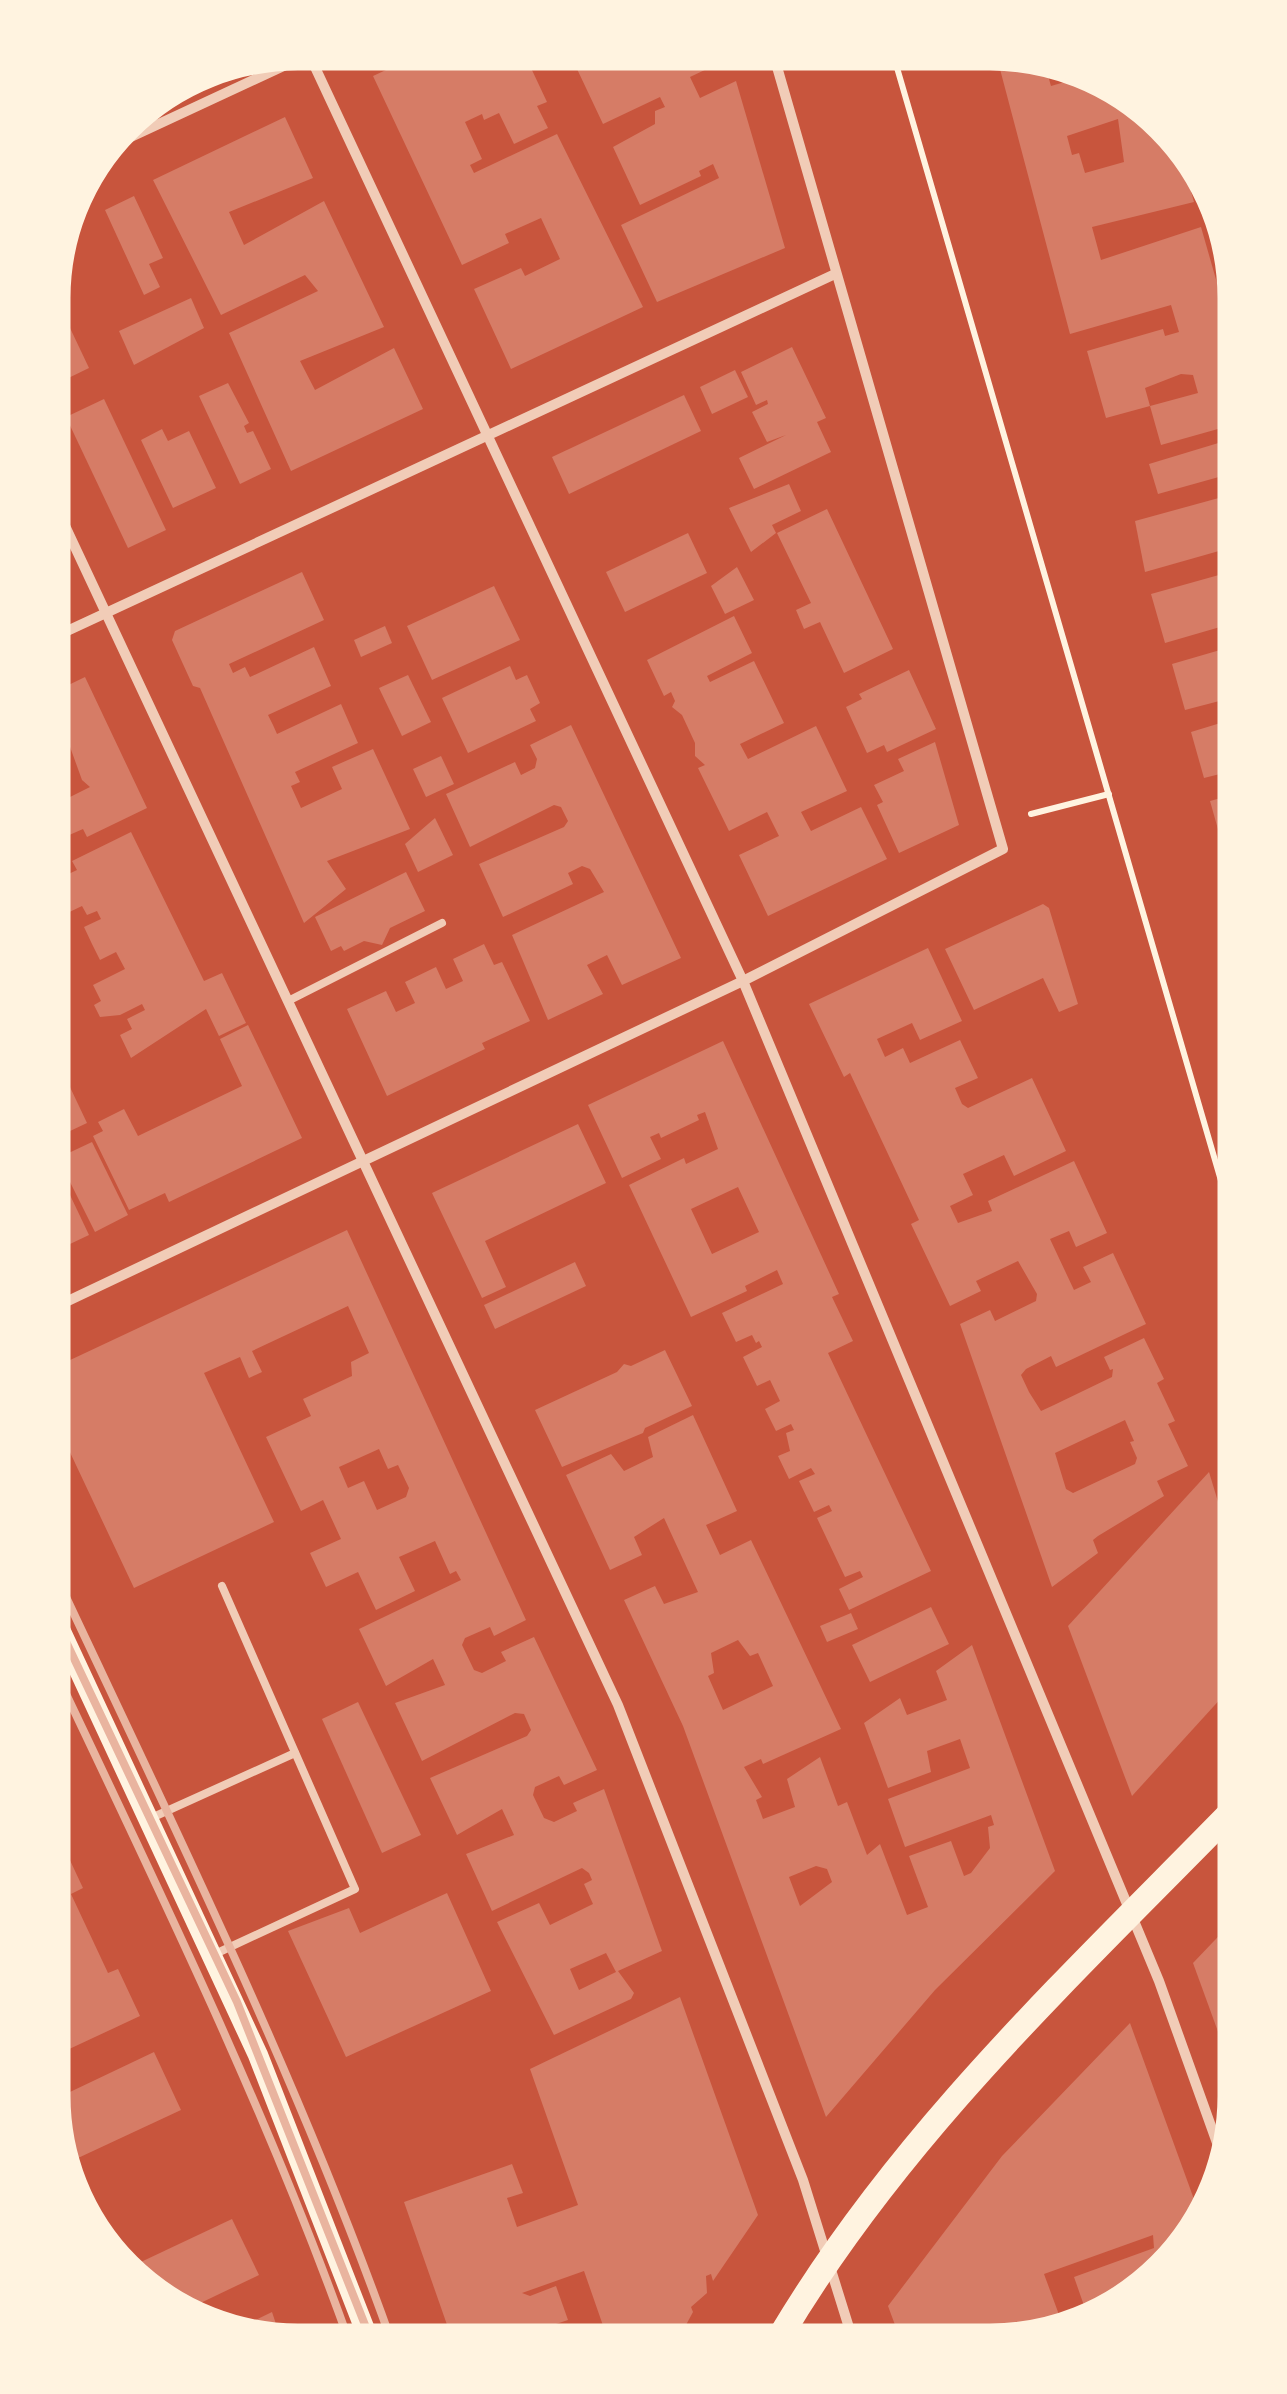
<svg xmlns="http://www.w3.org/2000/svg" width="1287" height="2394" viewBox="0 0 1287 2394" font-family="Rubik,sans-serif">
<rect width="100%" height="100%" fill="#c8553d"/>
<!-- building -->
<g fill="#d67c66" fill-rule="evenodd">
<polygon points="427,51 523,51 547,102 537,106 548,128 514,144 499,113 484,120 482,114 465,122 482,159 470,165 474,173 557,134 643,307 511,369 474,289 521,268 525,276 560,259 541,218 505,234 509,243 462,265 373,76"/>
<polygon points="569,52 729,53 730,58 690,77 700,98 736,81 785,248 657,302 621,225 719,178 713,164 699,171 701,176 640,205 613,147 655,124 655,111 665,107 660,97 603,124"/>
<path d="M996 54 1037 55 1043 58 1051 86 1082 77 1153 112 1180 152 1194 202 1092 227 1101 260 1201 227 1225 311V427L1161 445 1150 406 1198 393 1193 375 1181 374 1145 388 1150 406 1106 418 1087 351 1163 329 1165 336 1179 332 1171 305 1070 334ZM1118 119 1124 162 1085 173 1079 153 1072 155 1067 136Z"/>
<polygon points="285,117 313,178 229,212 244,245 324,201 384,327 300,361 315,390 394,348 423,409 291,471 229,333 318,291 305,275 221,315 153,180"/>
<polygon points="134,196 163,258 149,264 160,287 144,295 105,210"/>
<polygon points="52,290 89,368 52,386"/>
<polygon points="191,298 204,328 134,365 119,331"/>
<polygon points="792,347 826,418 817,422 831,452 754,489 739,458 786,435 767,442 752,412 768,404 767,400 756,405 741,372"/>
<polygon points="735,370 748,397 712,414 700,387"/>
<polygon points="228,383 249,423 244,426 247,433 253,431 271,469 240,484 199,396"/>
<polygon points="684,395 701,431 569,494 552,457"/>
<polygon points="104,399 166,530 128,548 66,417"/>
<polygon points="162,429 168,441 189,431 216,488 173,508 141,440"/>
<polygon points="1225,441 1226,475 1158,494 1149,464"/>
<polygon points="789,484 801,511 772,525 776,533 751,552 729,508"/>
<polygon points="1226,496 1226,549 1145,572 1135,521"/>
<polygon points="827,509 893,649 844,673 820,622 804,629 796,610 811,603 777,533"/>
<polygon points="688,533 707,573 625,612 606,572"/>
<polygon points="737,567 754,600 725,614 711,586"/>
<polygon points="302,572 324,620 229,664 233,673 245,667 250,677 314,647 331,686 268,715 273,725 277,734 341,704 358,743 295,772 300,782 291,786 301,808 342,789 332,767 373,749 410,829 327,861 346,889 304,923 200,688 193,686 172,640 175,631"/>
<polygon points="1226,573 1227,625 1165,643 1151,594"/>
<polygon points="494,586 520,640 432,680 407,626"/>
<polygon points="734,616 752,653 707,676 710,682 754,661 784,723 740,744 748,759 816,726 847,791 801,812 811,831 861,807 887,859 768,916 739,855 779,836 767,812 729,831 698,768 705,765 695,756 695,743 682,715 672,707 675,701 671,692 664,696 647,660"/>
<polygon points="385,626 392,643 361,657 354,640"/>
<polygon points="1227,648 1227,699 1185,710 1172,664"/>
<polygon points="510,666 516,680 527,675 540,703 530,709 536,721 468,753 442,698"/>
<polygon points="909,670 936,729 887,752 884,745 867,753 846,707 862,699 859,694"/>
<polygon points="408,675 431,722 402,736 379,688"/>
<polygon points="85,677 147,808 87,837 83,829 51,843 51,786 61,781 68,798 90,787 82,780 65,733 52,739 52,693"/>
<polygon points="1227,721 1228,772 1204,778 1191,732"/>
<polygon points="571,725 681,958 622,985 607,955 587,965 603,994 548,1020 512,935 604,892 590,869 582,866 568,873 573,884 503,917 479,864 564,827 568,821 561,807 554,805 470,847 446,794 515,762 521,775 535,768 537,759 530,745"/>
<polygon points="935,742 959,825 899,853 877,805 883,802 874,785 904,771 898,759"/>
<polygon points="441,756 454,784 426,797 413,769"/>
<polygon points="1228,796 1228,845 1223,847 1210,801"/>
<polygon points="435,818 453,855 418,872 405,844"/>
<polygon points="131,832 204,981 222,973 246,1023 219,1036 206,1009 131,1058 120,1035 132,1029 127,1019 145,1010 142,1004 120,1015 100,1017 94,1005 101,1001 93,985 125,969 116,952 100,960 92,944 84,927 101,919 97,911 87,915 82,906 59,917 52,903 68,895 60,878 77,870 72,861"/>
<polygon points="406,872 425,911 390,928 382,945 364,941 344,951 341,946 331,951 315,917"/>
<polygon points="1043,904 1049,908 1078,1004 1059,1012 1043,978 974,1010 945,949"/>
<polygon points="484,944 494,965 502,962 530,1021 482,1043 485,1049 387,1096 347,1009 386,991 396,1012 415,1003 405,982 436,967 446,989 463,981 453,959"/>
<path d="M928 948 962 1021 920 1040 912 1023 877 1039 885 1057 903 1048 910 1063 960 1040 978 1078 955 1088 962 1104 968 1108 1032 1078 1066 1151 1014 1176 1004 1155 963 1174 973 1195 950 1206 958 1223 992 1211 988 1201 1074 1161 1107 1233 1076 1247 1069 1231 1050 1239 1074 1290 1091 1282 1083 1267 1113 1253 1146 1324 1056 1367 1051 1356 1026 1369 1021 1375 1029 1392 1041 1411 1054 1405 1112 1377 1113 1369 1110 1370 1104 1357 1144 1338 1164 1379 1157 1383 1175 1421 1168 1424 1188 1466 1157 1481 1164 1496 1098 1536 1093 1540 1098 1553 1052 1587 960 1324 990 1310 995 1321 1036 1301 1037 1294 1018 1261 976 1281 981 1291 950 1306 911 1224 919 1220 850 1073 844 1077 809 1004ZM1125 1420 1134 1441 1130 1442 1137 1458 1135 1464 1073 1493 1066 1489 1055 1453Z"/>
<polygon points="248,1025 302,1138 169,1202 165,1193 129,1210 93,1136 103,1131 98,1122 124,1109 138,1136 242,1086 220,1039"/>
<path d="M723 1041 839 1294 832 1297 853 1341 828 1353 931 1571 849 1610 839 1589 863 1577 860 1571 845 1577 817 1518 832 1511 829 1505 814 1512 799 1481 815 1474 811 1468 789 1479 778 1456 790 1451 786 1433 794 1430 791 1424 776 1431 765 1409 780 1401 770 1380 757 1386 743 1357 762 1347 759 1341 756 1343 752 1335 736 1342 722 1313 783 1284 777 1270 745 1286 747 1291 691 1317 629 1185 684 1158 686 1164 718 1149 705 1112 697 1115 699 1120 661 1138 659 1133 650 1137 661 1159 622 1178 588 1105ZM738 1187 759 1232 712 1254 691 1209Z"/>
<polygon points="51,1047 87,1123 51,1140"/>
<polygon points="578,1124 606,1183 485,1241 506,1287 482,1298 432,1193"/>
<polygon points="92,1142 128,1215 95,1232 58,1158"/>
<polygon points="51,1155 89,1235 51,1253"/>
<path d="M347 1230 526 1620 494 1636 490 1627 465 1638 462 1645 474 1670 482 1673 506 1661 501 1652 534 1637 597 1770 564 1785 559 1776 535 1787 533 1795 544 1818 554 1822 577 1811 573 1803 604 1789 662 1951 618 1971 634 1993 631 1999 554 2035 497 1922 539 1903 550 1925 593 1904 584 1884 592 1880 589 1873 582 1868 492 1911 466 1854 514 1835 502 1809 457 1835 430 1778 527 1736 531 1730 524 1714 515 1713 422 1761 395 1703 445 1685 433 1659 386 1686 359 1629 461 1580 456 1571 450 1574 435 1541 399 1557 415 1591 376 1610 358 1572 326 1587 310 1553 341 1539 323 1500 301 1511 266 1437 311 1416 303 1399 352 1376 351 1362 369 1353 348 1306 252 1351 262 1372 249 1378 240 1357 204 1373 274 1522 134 1588 51 1412V1369ZM379 1449 388 1469 398 1465 409 1488 406 1497 377 1510 364 1481 348 1488 339 1467ZM606 1953 616 1972 579 1990 570 1969Z"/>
<polygon points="575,1262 586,1286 495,1329 484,1305"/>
<polygon points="665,1350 692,1406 645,1428 643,1433 562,1467 535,1410 617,1372 624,1364 631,1366"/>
<path d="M693 1415 737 1511 706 1525 720 1555 751 1540 841 1729 763 1764 761 1759 744 1767 762 1797 756 1800 763 1819 795 1807 787 1779 820 1757 838 1806 847 1802 867 1855 880 1844 907 1915 928 1907 909 1856 951 1841 964 1876 971 1873 990 1848 988 1827 994 1825 991 1815 905 1847 888 1799 970 1768 960 1739 927 1751 931 1772 888 1788 864 1723 900 1698 907 1715 947 1700 936 1671 972 1645 1055 1871 935 1990 826 2117 683 1726 624 1600 655 1586 664 1604 698 1592 664 1518 634 1537 642 1555 610 1570 566 1475 611 1454 624 1471 653 1457 648 1437ZM738 1640 750 1656 758 1653 773 1686 723 1710 708 1676 714 1673 711 1653ZM816 1866 827 1869 832 1882 800 1906 789 1877Z"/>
<polygon points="1209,1472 1233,1551 1234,1684 1132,1796 1068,1626"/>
<polygon points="931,1607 949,1644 870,1682 852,1645"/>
<polygon points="851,1613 858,1629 827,1642 820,1626"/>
<polygon points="358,1702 421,1835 382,1853 322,1719"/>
<polygon points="60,1839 83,1888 71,1894 108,1973 118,1969 140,2016 50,2058 50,1844"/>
<polygon points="447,1893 491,1991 346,2057 288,1931 349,1908 360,1933"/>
<polygon points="1235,1919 1236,2081 1193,1963"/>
<polygon points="680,1997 758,2215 713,2281 711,2274 706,2276 707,2293 691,2307 693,2312 680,2336 607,2337 584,2271 522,2293 530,2296 556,2286 568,2320 541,2329 537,2335 543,2338 452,2339 404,2202 512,2164 523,2193 507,2198 517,2227 578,2205 530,2069"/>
<polygon points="1130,2023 1199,2213 1185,2247 1088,2317 1074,2277 1154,2248 1153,2235 1044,2274 1065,2331 898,2333 888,2306 1002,2156"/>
<polygon points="154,2052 181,2110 63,2165 71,2187 63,2175 51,2101"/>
<polygon points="232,2219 259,2275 190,2308 135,2283 126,2269"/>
<polygon points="272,2312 282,2342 265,2342 237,2329"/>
</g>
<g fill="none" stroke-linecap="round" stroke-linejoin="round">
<!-- path -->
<g stroke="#fff3e0" stroke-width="6">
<polyline points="893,54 1231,1215"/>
<polyline points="1031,814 1109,794"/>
</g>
<!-- service -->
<g stroke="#f1ccb7" stroke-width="8">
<polyline points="288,1001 442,923"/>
<polyline points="149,1819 295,1753"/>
<polyline points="215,1954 355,1889 222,1586"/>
</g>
<!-- minor -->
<g stroke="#f1ccb7" stroke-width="10">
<polyline points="307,50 743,981 1159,1981 1221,2154"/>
<polyline points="105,149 318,50"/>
<polyline points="52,498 618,1705 803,2180 851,2334"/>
<polyline points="52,638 835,274"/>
<polyline points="51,1309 743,981 1003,849 773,53"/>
</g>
<!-- secondary -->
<polyline stroke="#fff3e0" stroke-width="20" points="51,1610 258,2055 369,2340"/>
<!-- primary -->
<path stroke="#fff3e0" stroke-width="25" d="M781 2335C901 2133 1072 1975 1234 1809"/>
<!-- rail -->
<g stroke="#e9b49f" stroke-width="8">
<path d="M51 1565C171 1821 296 2073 391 2340"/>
<polyline points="51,1610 237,2002 371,2340"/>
<path d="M50 1660C156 1884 265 2106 349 2341"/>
</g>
</g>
<!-- crop -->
<path d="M0 0H1287V2394H0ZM298 68H990A230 230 0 0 1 1220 298V2096A230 230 0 0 1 990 2326H298A230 230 0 0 1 68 2096V298A230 230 0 0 1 298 68Z" fill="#fff3e0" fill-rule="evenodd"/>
<path fill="none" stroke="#fff3e0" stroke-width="5" d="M298 68H990A230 230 0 0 1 1220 298V2096A230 230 0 0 1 990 2326H298A230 230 0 0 1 68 2096V298A230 230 0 0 1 298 68Z"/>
</svg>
